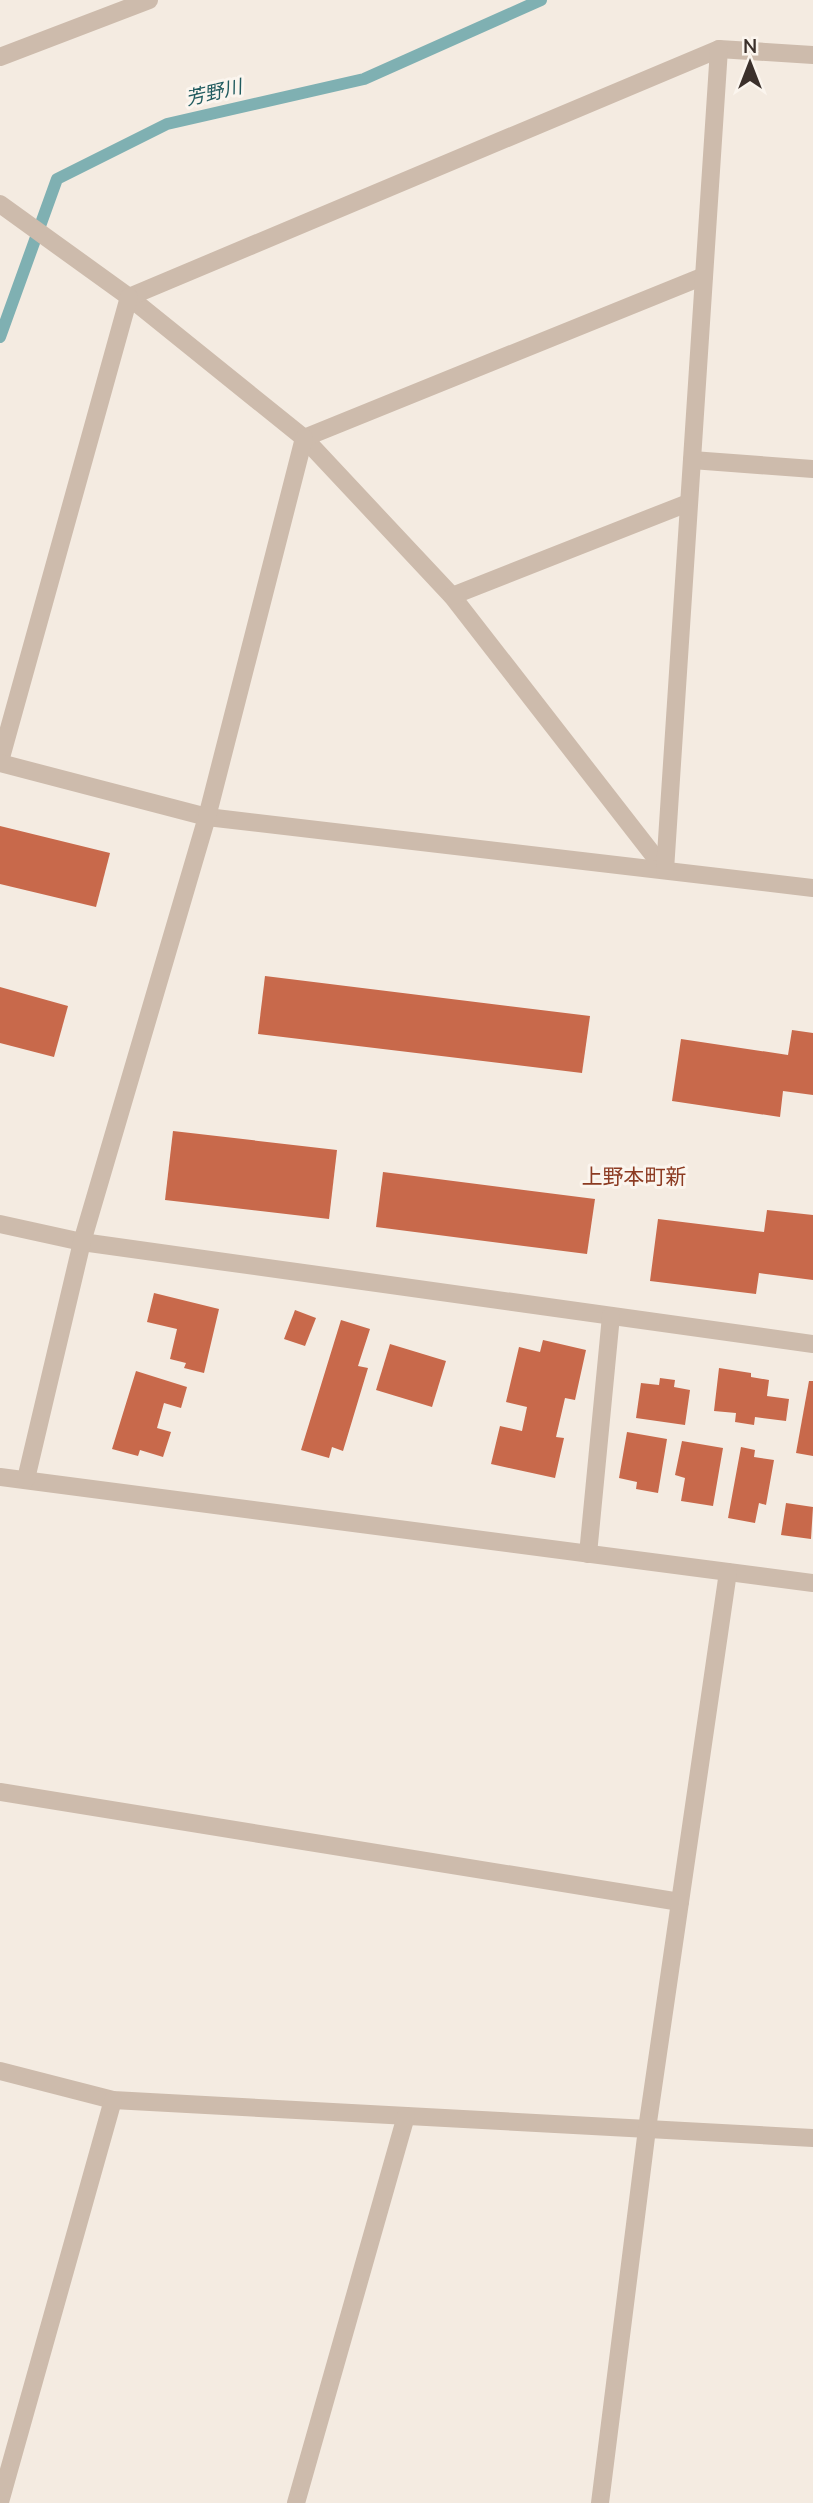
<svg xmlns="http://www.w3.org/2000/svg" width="813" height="2503" viewBox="0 0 813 2503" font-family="'Nunito Sans','Noto Sans JP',sans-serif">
<rect width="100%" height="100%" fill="#f4ebe1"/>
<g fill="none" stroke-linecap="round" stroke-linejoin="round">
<!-- stream -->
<polyline stroke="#7fb0b2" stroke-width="12" points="0,337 57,179 167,124 364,79 541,0"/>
</g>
<!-- building -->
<g fill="#c8694b">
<polygon points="0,826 110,853 96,907 0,884"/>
<polygon points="265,976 590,1016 582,1073 258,1034"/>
<polygon points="0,987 68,1006 54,1057 0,1043"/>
<polygon points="792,1030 813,1033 813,1095 783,1091 780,1117 672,1101 681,1039 788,1055"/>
<polygon points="173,1131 337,1150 329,1219 165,1200"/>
<polygon points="383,1172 595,1199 587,1254 376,1227"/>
<polygon points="767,1210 813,1215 813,1280 759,1273 756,1294 650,1281 658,1219 764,1232"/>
<polygon points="154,1293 219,1309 204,1373 184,1368 186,1363 170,1359 177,1329 147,1322"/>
<polygon points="295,1310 316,1318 305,1346 284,1339"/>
<polygon points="341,1320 370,1329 358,1366 368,1368 343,1451 332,1447 329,1458 301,1450"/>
<polygon points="543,1340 586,1350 575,1400 565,1398 556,1437 564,1438 555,1478 491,1464 500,1426 522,1431 527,1407 506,1402 519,1347 540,1352"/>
<polygon points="390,1344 446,1361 432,1407 376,1390"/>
<polygon points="719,1368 751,1373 751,1377 769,1380 767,1396 789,1399 786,1421 755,1417 754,1425 735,1422 736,1413 714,1411"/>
<polygon points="136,1371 187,1387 181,1408 164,1403 157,1428 171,1432 163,1457 140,1450 138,1456 112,1449"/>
<polygon points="660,1378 675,1380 674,1387 690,1390 685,1425 636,1418 641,1383 659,1385"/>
<polygon points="809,1381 813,1381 813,1456 796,1453"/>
<polygon points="627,1432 667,1439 658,1493 636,1489 637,1482 619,1478"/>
<polygon points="682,1441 723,1448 713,1506 681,1501 685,1478 675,1475"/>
<polygon points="741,1447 755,1450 754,1457 774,1460 766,1505 759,1503 755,1523 728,1518"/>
<polygon points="786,1503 813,1507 811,1539 781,1535"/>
</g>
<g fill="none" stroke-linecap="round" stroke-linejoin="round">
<!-- minor -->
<g stroke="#cdbbac" stroke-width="18">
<polyline points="0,57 149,0"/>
<polyline points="0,204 129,297 304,438 452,596 665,870"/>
<polyline points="129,297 719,49 813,55"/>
<polyline points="304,438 704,276"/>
<polyline points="692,460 813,469"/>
<polyline points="452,596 688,503"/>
<polyline points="0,761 129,297"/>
<polyline points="0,763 207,817 813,888"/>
<polyline points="665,870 719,49"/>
<polyline points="0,1224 82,1242 813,1344"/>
<polyline points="0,1477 813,1583"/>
<polyline points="26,1479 82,1242 207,817 304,438"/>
<polyline points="588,1554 611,1316"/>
<polyline points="0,1792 680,1902"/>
<polyline points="0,2071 113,2100 813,2138"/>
<polyline points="0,2502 113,2100"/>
<polyline points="296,2503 406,2116"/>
<polyline points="600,2503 647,2129 728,1572"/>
</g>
</g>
<g text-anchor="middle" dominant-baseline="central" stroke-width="6" stroke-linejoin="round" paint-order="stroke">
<!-- water labels -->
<g font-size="19" font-style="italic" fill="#1f5a5e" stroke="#fbf5ee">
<text transform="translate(214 93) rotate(-13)">芳野川</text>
</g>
<!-- quarter labels -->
<g font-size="21" fill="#8c3b22" stroke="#fbf5ee">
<text x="634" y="1177">上野本町新</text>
</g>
</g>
<!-- north arrow -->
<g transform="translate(750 63)" stroke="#fbf5ee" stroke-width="5" paint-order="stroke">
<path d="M0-5L12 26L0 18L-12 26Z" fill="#3b302b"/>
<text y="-10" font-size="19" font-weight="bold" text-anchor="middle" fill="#3b302b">N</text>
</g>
</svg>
